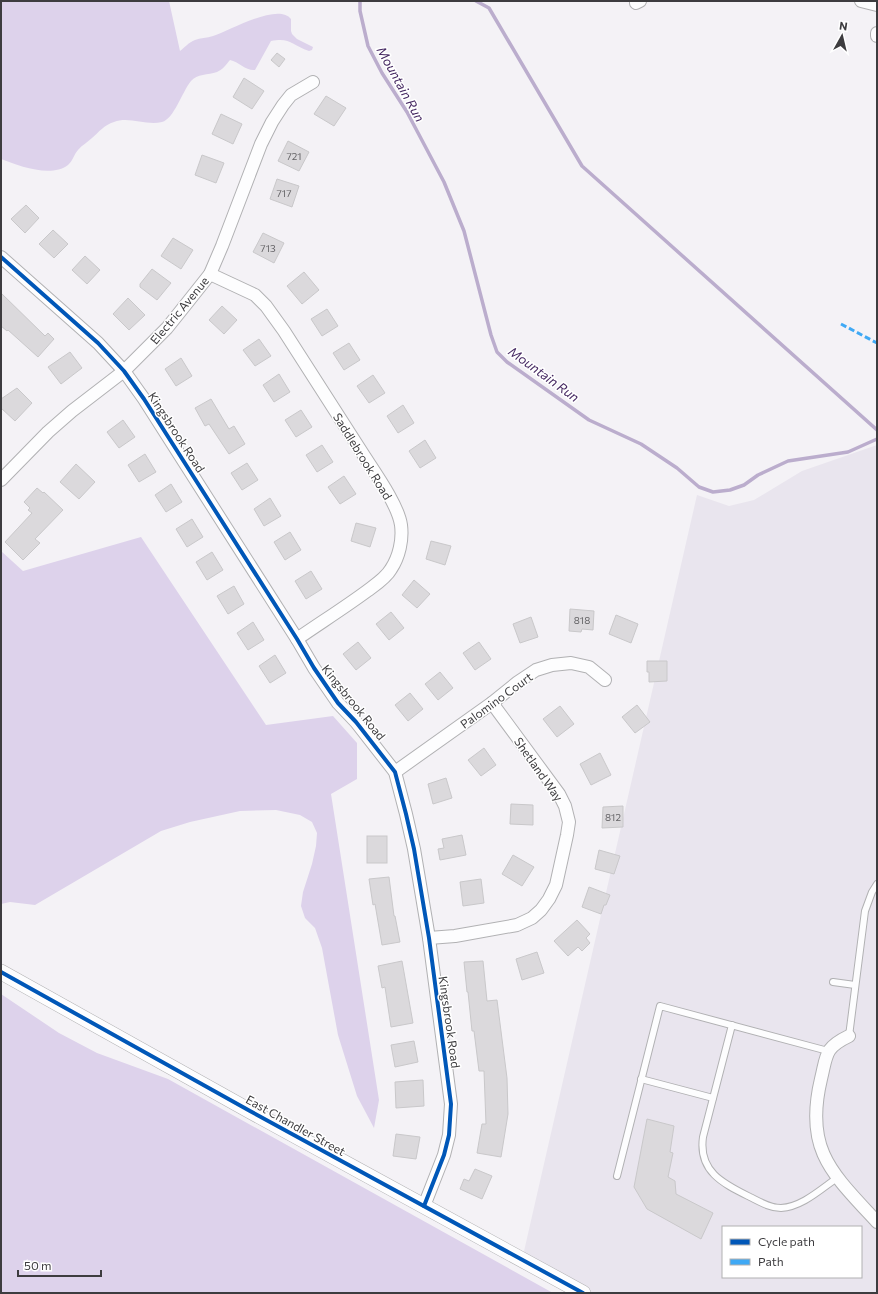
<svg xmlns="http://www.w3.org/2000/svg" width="878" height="1294" viewBox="0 0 878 1294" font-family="Commissioner,sans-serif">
<rect width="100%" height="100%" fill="#f4f2f6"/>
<!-- built -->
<path fill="#e9e5ee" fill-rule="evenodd" d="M877 445V1293H590L522 1260 697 495 729 506 754 500 802 471ZM723 1227H861V1277H723Z"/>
<!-- green -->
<g fill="#ddd2eb">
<path d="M1 1H169L180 51C184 48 189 42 195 40 200 38 207 38 213 36 229 31 278 2 291 19V31L292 34 297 39 313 47 312 50 309 51C292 45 290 37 271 41L255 70C246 71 239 62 230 60 226 65 222 70 217 72 208 75 197 74 191 81 182 92 174 119 162 122 146 126 129 116 114 122 104 125 99 132 92 138 88 142 82 145 78 150 74 154 73 161 68 165 51 178 19 166 1 159Z"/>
<polygon points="141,537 266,725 333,716 357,743 357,779 331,794 379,1100 374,1128 357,1096 338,1035 322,948 315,928 305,918 301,906 303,892 312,864 316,846 317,833 312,822 300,815 276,810 240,811 190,822 161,831 35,905 10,902 1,904 1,551 23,571"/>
<polygon points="1,994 59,1033 97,1053 168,1079 553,1293 1,1293"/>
</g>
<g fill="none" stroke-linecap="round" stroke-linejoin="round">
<!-- stream -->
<g stroke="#bbadcd" stroke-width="3.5">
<polyline points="360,1 360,11 368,46 382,73 407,112 444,182 464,231 491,335 497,352 507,362 589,420 641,444 677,468 699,487 713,492 730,490 744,485 758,475 788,461 848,452 877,439"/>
<polyline points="476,1 489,8 582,166 877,430"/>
</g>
</g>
<!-- building -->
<g fill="#dbd9dc" stroke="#c9c8ca">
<polygon points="277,53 285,59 279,67 271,60"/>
<polygon points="244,78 264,91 252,109 233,97"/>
<polygon points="326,96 346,108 334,126 314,114"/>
<polygon points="221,114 242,124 233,144 212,134"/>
<polygon points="288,141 309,152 299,171 278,161"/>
<polygon points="202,155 224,163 216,183 195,175"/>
<polygon points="277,179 299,186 292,207 270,199"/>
<polygon points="26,205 39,218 25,233 11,219"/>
<polygon points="53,230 68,244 54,258 39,244"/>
<polygon points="263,233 284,243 274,263 253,252"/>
<polygon points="173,238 193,250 181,269 161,256"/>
<polygon points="85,256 100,270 87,284 72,270"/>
<polygon points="152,269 171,283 157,300 140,287 140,284"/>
<polygon points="304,272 319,290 302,304 287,286"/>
<polygon points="1,293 45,336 48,333 54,339 38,357 8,330 7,331 1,326"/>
<polygon points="128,298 145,315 129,330 113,314"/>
<polygon points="222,306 237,320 224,334 209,320"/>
<polygon points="327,309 338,326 322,336 311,319"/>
<polygon points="259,339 271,356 255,366 243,350"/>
<polygon points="349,343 360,360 344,370 333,353"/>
<polygon points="70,352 82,368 61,384 48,367"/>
<polygon points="181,358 192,376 176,386 165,369"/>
<polygon points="279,374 290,392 274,402 263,385"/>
<polygon points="373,375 385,393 369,403 357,386"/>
<polygon points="17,388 32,403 15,421 1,408 1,399"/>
<polygon points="211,399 229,429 234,426 245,444 229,454 209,424 205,426 195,408"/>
<polygon points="403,405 414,423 398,433 387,416"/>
<polygon points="301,410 312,427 296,437 285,420"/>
<polygon points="123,420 135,437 119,448 107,432"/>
<polygon points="425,440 436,458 420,468 409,451"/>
<polygon points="322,445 333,462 317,472 306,455"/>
<polygon points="145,454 156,472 139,482 128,465"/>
<polygon points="247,463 258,480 242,490 231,473"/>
<polygon points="76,464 95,482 79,499 60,482"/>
<polygon points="344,476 356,494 340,504 328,487"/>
<polygon points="171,484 182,502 166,512 155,495"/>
<polygon points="37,488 43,493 44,492 63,510 35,539 40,543 23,560 5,542 32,513 28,510 30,508 24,502"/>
<polygon points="270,498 281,516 264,526 254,509"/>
<polygon points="192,519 203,537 187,547 176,529"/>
<polygon points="356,523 376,528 370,547 351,541"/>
<polygon points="290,532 301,550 285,560 274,542"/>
<polygon points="431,541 451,546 445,565 426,559"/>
<polygon points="212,552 223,570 207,580 196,562"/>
<polygon points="311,571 322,589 306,599 295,581"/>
<polygon points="414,580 430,594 417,608 402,595"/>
<polygon points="234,586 244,604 228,614 217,596"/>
<polygon points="570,609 594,611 593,630 582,629 581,632 569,631"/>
<polygon points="391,612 404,628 389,640 376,624"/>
<polygon points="616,615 638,624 631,643 609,634"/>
<polygon points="531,617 538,637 520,643 513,624"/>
<polygon points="253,622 264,640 248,650 237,633"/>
<polygon points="358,642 371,658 356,670 343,654"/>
<polygon points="479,642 491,659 475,670 463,653"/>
<polygon points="275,655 286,673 270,683 259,666"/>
<polygon points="647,661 667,661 667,681 649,682 649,672 647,672"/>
<polygon points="440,672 453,688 438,700 425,684"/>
<polygon points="410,693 423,709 408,721 395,705"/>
<polygon points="637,705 650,722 635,733 622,717"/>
<polygon points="560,706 574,724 557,737 543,719"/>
<polygon points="484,748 496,765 481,776 468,760"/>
<polygon points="600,753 611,775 591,785 580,764"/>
<polygon points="446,778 452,798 433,804 428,784"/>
<polygon points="511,804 533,805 533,825 510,824"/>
<polygon points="623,806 623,827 602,828 603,807"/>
<polygon points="462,835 466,855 440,860 438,849 444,848 442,839"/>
<rect x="367" y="836" width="20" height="27"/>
<polygon points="599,850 620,856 614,874 595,869"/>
<polygon points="513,855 534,867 522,886 502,874"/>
<polygon points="389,877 394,916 395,916 400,942 382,945 375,904 373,905 369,879"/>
<polygon points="481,879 484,903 463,906 460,882"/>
<polygon points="589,887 610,895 606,905 604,905 601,914 582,907"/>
<polygon points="577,920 590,934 586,938 590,943 582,951 578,947 568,956 554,941"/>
<polygon points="537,952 544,973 522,980 516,959"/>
<polygon points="402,961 413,1023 391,1027 385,987 382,988 378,966"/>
<polygon points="483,961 487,1001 497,1000 507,1078 508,1114 501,1157 477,1153 482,1124 486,1124 484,1071 479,1071 474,1031 472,1031 468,992 467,992 464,962"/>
<polygon points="414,1041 418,1062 395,1067 391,1045"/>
<polygon points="423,1080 424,1106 396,1108 395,1082"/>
<polygon points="647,1119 674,1126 670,1152 673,1153 668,1177 675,1181 676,1194 713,1213 701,1239 647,1209 634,1187"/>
<polygon points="396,1134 420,1137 416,1159 393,1156"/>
<polygon points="475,1169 492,1176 482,1199 460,1189 464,1179 469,1181"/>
</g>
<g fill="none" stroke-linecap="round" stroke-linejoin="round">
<!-- service casing -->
<g stroke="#b1b1b3" stroke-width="8">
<g id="service">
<polyline points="833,982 855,985"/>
<path d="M732 1025 703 1137C698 1172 724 1184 750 1197 760 1202 770 1208 781 1208 802 1207 821 1189 837 1178"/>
<polyline points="849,1036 865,911 872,892 877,884"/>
<polyline points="641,1079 713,1098"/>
<polyline points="617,1176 660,1006 828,1051"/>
</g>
</g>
<!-- minor casing -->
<g stroke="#b1b1b3" stroke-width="14">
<g id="minor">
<polyline points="861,1 877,5"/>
<polyline points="636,3 640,1"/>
<polyline points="877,33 877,36"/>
<polyline points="1,257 98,343 124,371 144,399 297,639 314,668 338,703 356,722 395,772 406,814 414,849 429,938 451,1104 449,1135 444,1155 424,1206"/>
<path d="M210 274 255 295 266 306 284 331C310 371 335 411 361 451 373 470 398 504 401 525 403 540 399 557 391 569 386 578 375 585 367 591 344 608 320 623 297 639"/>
<polyline points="1,480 48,432 72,411 124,371 167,328 187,303 210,274 222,246 261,144 272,122 283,105 291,95 313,82"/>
<polyline points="395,772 492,703 518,682 536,670 552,665 571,663 589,667 605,680"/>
<polyline points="429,938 455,936 517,925 532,918 541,910 549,899 556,885 567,835 569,822 565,806 559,794 492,703"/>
<path d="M849 1036C824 1048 827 1055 821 1079 804 1150 832 1173 877 1222"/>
</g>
</g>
<!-- tertiary casing -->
<g stroke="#b1b1b3" stroke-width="16">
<polyline id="tertiary" points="1,972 250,1111 583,1293"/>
</g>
<!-- service -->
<use href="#service" stroke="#fdfdfe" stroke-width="6"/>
<!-- minor -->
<use href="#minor" stroke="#fdfdfe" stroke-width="12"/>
<!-- tertiary -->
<use href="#tertiary" stroke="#fdfdfe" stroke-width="15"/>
<!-- quiet -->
<polyline stroke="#3fa9f5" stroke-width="3" stroke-dasharray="6 3" stroke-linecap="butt" points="841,324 877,343"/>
<!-- cycleway casing -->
<g stroke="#fff" stroke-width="6">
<g id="cycleway">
<polyline points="1,257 98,343 124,371 144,399 297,639 314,668 338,703 356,722 395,772 406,814 414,849 429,938 451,1104 449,1135 444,1155 424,1206"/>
<polyline points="1,972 250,1111 583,1293"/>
</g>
</g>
<!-- cycleway -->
<use href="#cycleway" stroke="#0057b8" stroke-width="4"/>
</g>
<g text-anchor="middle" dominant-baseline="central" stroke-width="3" stroke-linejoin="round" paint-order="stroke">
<!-- number labels -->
<g font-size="10" fill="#646366">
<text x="294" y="156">721</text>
<text x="284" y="193">717</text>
<text x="268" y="248">713</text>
<text x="582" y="620">818</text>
<text x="613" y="817">812</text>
</g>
<!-- street labels -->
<g font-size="12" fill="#3d3c3f" stroke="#fff">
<text transform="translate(179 310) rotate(-50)">Electric Avenue</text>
<text transform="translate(177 432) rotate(57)">Kingsbrook Road</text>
<text transform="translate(363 456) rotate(58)">Saddlebrook Road</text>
<text transform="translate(496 700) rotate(-36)">Palomino Court</text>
<text transform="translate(354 702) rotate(51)">Kingsbrook Road</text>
<text transform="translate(539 769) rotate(55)">Shetland Way</text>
<text transform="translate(450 1022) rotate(82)">Kingsbrook Road</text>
<text transform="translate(296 1125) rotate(29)">East Chandler Street</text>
</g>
<!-- water labels -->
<g font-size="13" font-style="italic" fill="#462962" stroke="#fff">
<text transform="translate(401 84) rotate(61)">Mountain Run</text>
<text transform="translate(544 374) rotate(36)">Mountain Run</text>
</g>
</g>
<!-- border -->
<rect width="878" height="1294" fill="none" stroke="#3d3c3f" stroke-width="4"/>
<!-- legend -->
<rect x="722" y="1226" width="140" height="52" fill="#ffffff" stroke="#b1b1b2"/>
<rect x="730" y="1239" width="20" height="6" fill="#0057b8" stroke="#b1b1b2"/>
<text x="758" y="1246" font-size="12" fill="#3d3c3f">Cycle path</text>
<rect x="730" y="1259" width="20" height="6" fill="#3fa9f5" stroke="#b1b1b2"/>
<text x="758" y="1266" font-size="12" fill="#3d3c3f">Path</text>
<!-- north arrow -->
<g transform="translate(842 36) rotate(8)" stroke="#ffffff" stroke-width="3" paint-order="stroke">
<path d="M0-3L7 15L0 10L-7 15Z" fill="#3d3c3f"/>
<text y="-6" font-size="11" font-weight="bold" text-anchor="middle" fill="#3d3c3f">N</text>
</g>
<!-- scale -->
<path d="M18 1270v6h83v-6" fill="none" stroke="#3d3c3f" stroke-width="2"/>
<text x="24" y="1270" font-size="12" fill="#3d3c3f" stroke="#ffffff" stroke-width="3" paint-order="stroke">50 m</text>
</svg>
